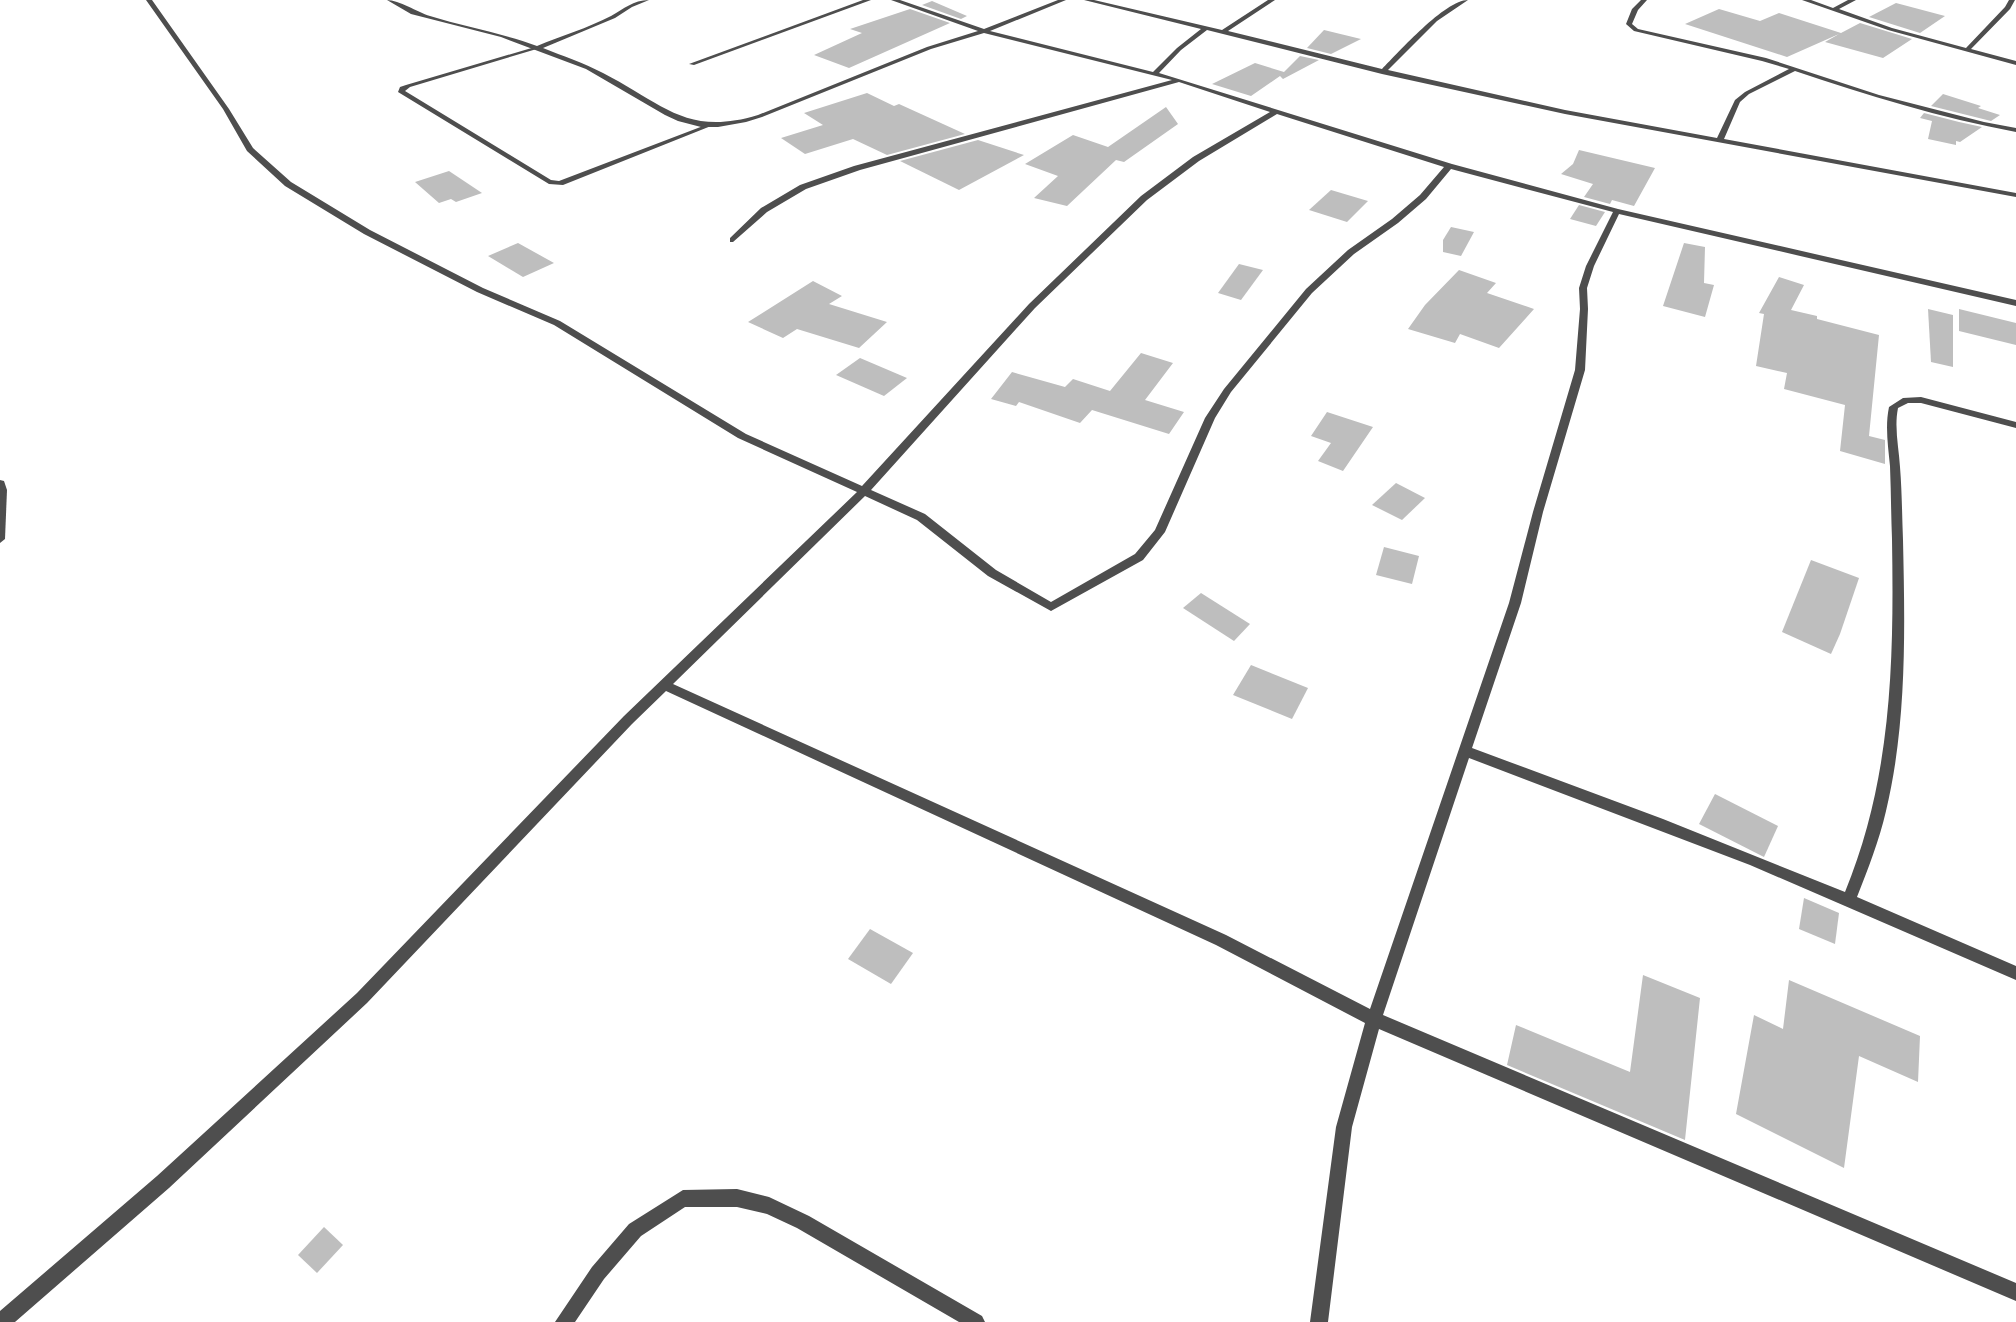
<svg xmlns="http://www.w3.org/2000/svg" width="2016" height="1322" viewBox="0 0 2016 1322" font-family="Helvetica,sans-serif">
<rect width="100%" height="100%" fill="#fff"/>
<!-- building -->
<g fill="#bebebe">
<polygon points="932,1 967,16 961,19 922,5"/>
<polygon points="1896,3 1945,16 1920,33 1869,17"/>
<polygon points="910,9 950,23 849,68 814,55 862,33 850,29"/>
<polygon points="1719,9 1760,21 1779,13 1841,33 1860,23 1912,39 1883,58 1825,42 1839,34 1787,57 1685,24"/>
<polygon points="1324,30 1361,39 1331,54 1307,48"/>
<polygon points="1300,56 1319,60 1283,79 1280,76 1251,96 1212,84 1255,63 1284,72"/>
<polygon points="867,93 894,106 899,104 965,134 887,155 853,139 805,154 781,138 823,125 804,113"/>
<polygon points="1943,94 1981,106 1978,108 2000,115 1991,121 1931,106"/>
<polygon points="1166,107 1178,124 1124,162 1116,160 1067,206 1034,198 1058,176 1025,164 1073,135 1108,147"/>
<polygon points="1924,113 1959,122 1982,127 1960,142 1956,141 1956,145 1928,139 1932,121 1920,118"/>
<polygon points="978,140 1024,155 959,190 900,161"/>
<polygon points="1579,150 1655,168 1634,206 1612,200 1610,204 1584,197 1593,184 1561,174 1573,164"/>
<polygon points="449,171 482,193 456,202 451,199 439,203 415,182"/>
<polygon points="1331,190 1368,201 1347,222 1309,210"/>
<polygon points="1579,205 1605,212 1596,226 1570,219"/>
<polygon points="1451,227 1474,232 1461,256 1443,252 1443,240"/>
<polygon points="518,243 554,263 523,277 488,256"/>
<polygon points="1684,243 1705,247 1704,283 1714,285 1705,317 1663,306"/>
<polygon points="1239,264 1263,270 1241,300 1218,293"/>
<polygon points="1459,270 1496,283 1487,293 1534,309 1499,348 1460,334 1455,343 1408,329 1425,305"/>
<polygon points="1779,277 1804,285 1791,310 1817,316 1817,319 1879,335 1869,436 1885,440 1885,464 1840,451 1845,405 1784,389 1787,373 1756,366 1764,314 1759,313"/>
<polygon points="813,281 842,296 829,304 887,322 859,348 797,329 783,338 748,322"/>
<polygon points="1928,309 1953,315 1953,367 1931,362"/>
<polygon points="1959,309 2016,323 2016,345 1959,331"/>
<polygon points="1141,353 1173,363 1145,400 1184,412 1169,434 1092,410 1080,423 1019,402 1016,406 991,399 1012,372 1065,387 1073,379 1110,391"/>
<polygon points="860,358 907,378 884,396 836,375"/>
<polygon points="1327,412 1373,427 1343,471 1318,461 1331,443 1311,436"/>
<polygon points="1396,483 1425,498 1402,520 1372,505"/>
<polygon points="1384,547 1419,556 1412,584 1376,575"/>
<polygon points="1811,560 1859,578 1840,634 1831,654 1782,632"/>
<polygon points="1201,593 1250,624 1234,641 1183,608"/>
<polygon points="1251,665 1308,688 1292,719 1233,695"/>
<polygon points="1715,794 1778,826 1764,857 1699,824"/>
<polygon points="1804,898 1839,913 1835,944 1799,929"/>
<polygon points="870,929 913,953 891,984 848,959"/>
<polygon points="1643,975 1700,998 1685,1140 1507,1065 1516,1025 1630,1072"/>
<polygon points="1789,980 1920,1036 1918,1082 1859,1056 1844,1168 1736,1114 1754,1015 1783,1029"/>
<polygon points="324,1227 343,1245 317,1273 298,1255"/>
</g>
<g fill="none" stroke-linecap="round" stroke-linejoin="round">
<!-- service -->
<polygon fill="#4e4e4e" fill-rule="evenodd" points="535,47 540,48 410,87 405,91 551,180 559,181 711,123 716,124 563,185 549,184 398,92 400,87 406,85"/>
<!-- minor -->
<g fill="#4e4e4e" fill-rule="evenodd">
<path d="M146 0H152L229 109 253 148 291 182 370 230 483 288 560 321 746 434 862 486 1029 304 1141 196 1193 157 1270 112 1179 82 860 170 806 189 767 212 733 242H730V238L761 208 800 185 854 166 1172 80 984 33 931 49 762 117 746 122 718 127H701L678 121 665 115 586 69 501 37 411 14 387 0C399 0 417 12 430 16 465 27 502 33 537 46 561 36 588 28 611 16 624 9 633 0 649 0L632 7 615 18 543 48C563 56 584 63 603 73 662 103 686 137 758 115L927 47 978 31 891 0H900L984 29 1058 0H1066L990 31 1153 72 1177 48 1201 29 1084 0H1094L1222 30 1268 0H1275L1228 31 1382 69C1399 52 1445 0 1468 0L1437 21 1388 70 1565 110 1717 138 1735 100 1745 92 1789 69 1762 61 1634 31 1626 24 1632 9 1641 0H1647L1638 10 1632 24 1638 29 1766 58 1879 95 1984 122 2016 128V132C1941 118 1867 95 1795 71L1749 94 1740 102 1724 139 2016 193V197L1565 114 1382 74 1207 30 1181 50 1159 73 1452 164 1618 209 2016 300V306L1619 214 1594 266 1587 288 1588 309 1585 370 1543 512 1521 603 1472 748 1663 819 1845 892C1892 777 1894 662 1892 539 1891 514 1891 490 1890 466 1888 446 1885 426 1889 407L1903 398 1921 397 2016 422V428L1921 403H1908L1898 408C1894 428 1899 448 1900 467 1902 491 1902 516 1903 540 1905 630 1907 723 1886 811 1879 841 1868 869 1857 897L2016 966V980L1750 865 1469 758 1383 1015 2016 1283V1301L1379 1029 1352 1127 1328 1322H1310L1336 1127 1365 1023 1216 945 666 691 632 724 367 1003 169 1188 15 1322H0V1311L157 1176 357 993 624 716 857 492 738 438 554 325 477 292 364 234 285 186 247 151 223 109ZM1277 114 1444 167 1420 195 1392 219 1348 250 1306 289 1224 389 1205 418 1155 530 1135 554 1051 602 996 570 925 514 871 490 1035 308 1147 200 1199 161ZM1451 169 1613 212 1586 266 1579 288 1580 309 1575 370 1533 512 1509 603 1370 1009 1226 935 673 684 865 496 917 520 988 576 1051 611 1143 560 1165 532 1215 418 1231 392 1312 293 1354 254 1398 223 1426 199Z"/>
<polygon points="863,0 871,0 694,65 689,64"/>
<polygon points="1802,0 1811,0 1833,8 1848,0 1856,0 1839,9 1892,28 1966,48 2005,7 2009,0 2015,0 2010,9 1971,49 2016,61 2016,65 1888,30"/>
<polygon points="0,480 4,481 7,490 5,539 0,543"/>
<polygon points="737,1189 769,1197 809,1216 982,1316 985,1322 959,1322 797,1228 767,1214 737,1207 685,1207 641,1236 604,1279 575,1322 555,1322 592,1267 629,1224 683,1190"/>
</g>
</g>
</svg>
